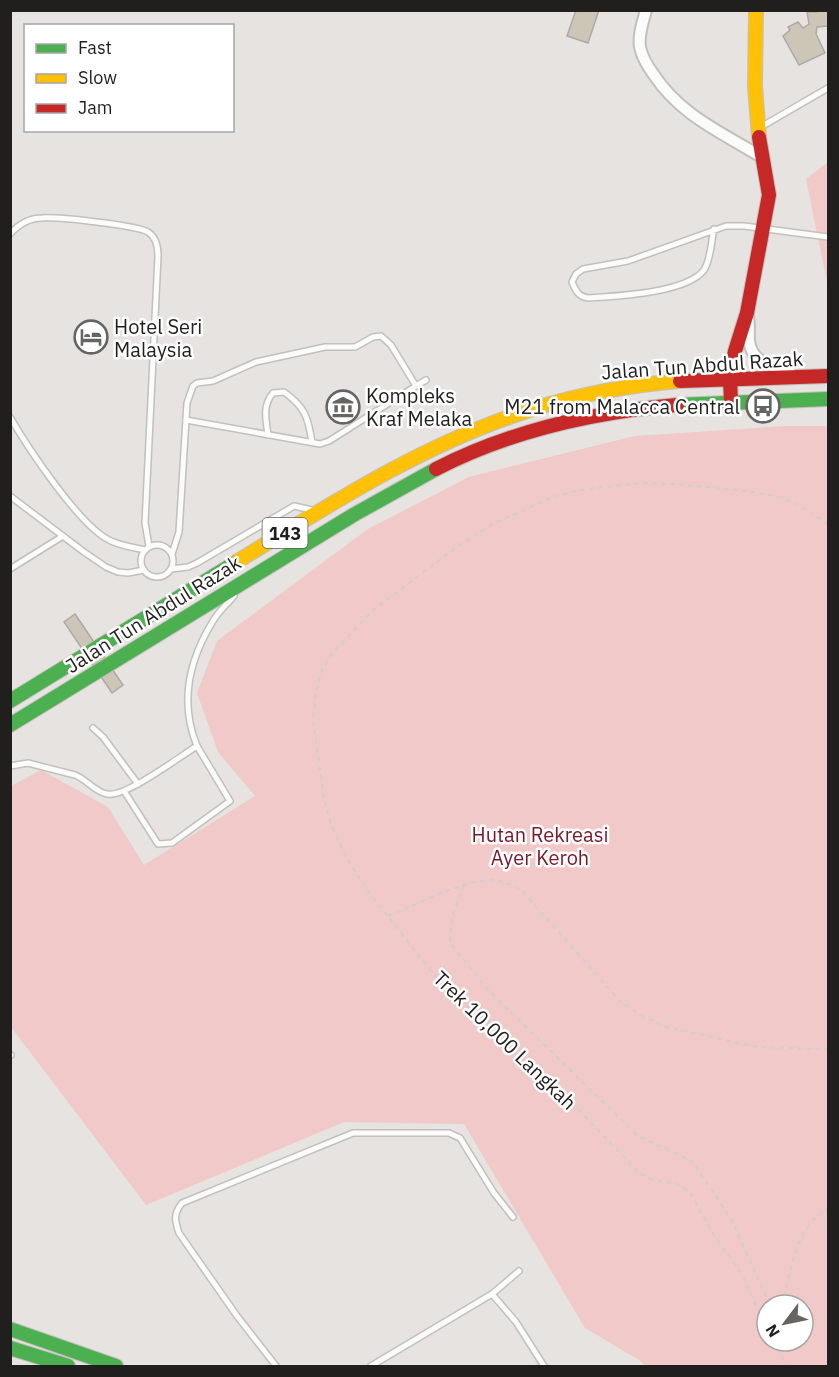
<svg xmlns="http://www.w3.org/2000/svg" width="839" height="1377" viewBox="0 0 839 1377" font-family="'IBM Plex Sans',sans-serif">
<rect width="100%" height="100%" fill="#e6e3e0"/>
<!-- green -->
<g fill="#f0c9c8" fill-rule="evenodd">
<polygon points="828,162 828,287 806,179"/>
<path d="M785 426H828V1366H646L639 1360 585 1328 464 1124 344 1122 146 1205 11 1027V786L41 770 108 807 144 865 255 796 218 752 197 693 217 641 368 529 469 477 635 436ZM767 1305H803V1341H767Z"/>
</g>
<!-- building -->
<g fill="#cdc5b5" stroke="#acaaa8" stroke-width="1.5">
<polygon points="576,10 599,10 588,43 567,36"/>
<polygon points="815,10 828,10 828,26 817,27 816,34 825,53 799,65 783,36 790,30 788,27 798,22 803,28 809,24 807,12 816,12"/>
<polygon points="75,614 123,685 112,693 64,622"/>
</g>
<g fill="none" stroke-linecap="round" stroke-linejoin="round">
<!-- lane casing -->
<g stroke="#c2c0bd" stroke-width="8">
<g id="lane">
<polyline points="759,128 828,88"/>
<path d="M714 229C711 242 711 259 704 270 687 293 617 296 589 298 579 297 576 292 572 282L576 274 583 269 628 261 726 226H744L828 237"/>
<path d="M10 234C19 224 29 218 42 218 58 217 136 225 148 232 156 237 158 247 158 256L145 523 149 546"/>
<path d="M10 417C28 448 79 525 109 540 120 546 133 547 145 550"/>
<polyline points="186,420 320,444 329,441 416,386"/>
<path d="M268 435C266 419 262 406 273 393L284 392C305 407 308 417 312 442"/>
<polyline points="10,496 84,552 106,567 118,572 128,573 144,570"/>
<circle cx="157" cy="561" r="16"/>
<polyline points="172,554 179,532 187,403 193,386 197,383 213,381 256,362 325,347 355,347 373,337 381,336 391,345 416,386 426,380"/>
<polyline points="10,569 63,536"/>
<polyline points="171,569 188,567 197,563 294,506 312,510"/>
<polyline points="93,728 103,737 138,784"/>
<path d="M10 766 28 763 75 775C86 779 95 792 107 794 125 798 179 757 197 746 179 702 189 660 213 621 218 612 227 604 234 596"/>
<polyline points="124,791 158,844 172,843 230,801 197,746"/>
<polyline points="10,1055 11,1055"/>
<polyline points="492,1294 516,1322 544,1366"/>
<path d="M276 1366 237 1316 179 1233C175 1221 173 1214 182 1203L353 1133H449L460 1138 494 1193 513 1217"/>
<polyline points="371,1366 492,1294 519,1271"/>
</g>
</g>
<!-- street casing -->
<g stroke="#c2c0bd" stroke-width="14">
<g id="street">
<path d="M646 10C643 22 638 35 640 47 642 57 648 67 654 75 681 116 723 133 763 158"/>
<path d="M748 317C750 325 748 333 749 341 752 363 772 366 790 372"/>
</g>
</g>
<!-- fast casing -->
<g stroke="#c2c0bd" stroke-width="16">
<g id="fast">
<polyline points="677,405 828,399"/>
<polyline points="10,701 238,561"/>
<polyline points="10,725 355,514 436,469"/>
<polyline points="10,1329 116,1366"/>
<polyline points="10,1348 68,1366"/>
</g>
</g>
<!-- slow casing -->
<g stroke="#c2c0bd" stroke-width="16">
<g id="slow">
<polyline points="756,10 755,86 759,137"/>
<path d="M238 561C332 503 427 442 533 409 581 394 631 385 680 381"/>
</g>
</g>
<!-- jam casing -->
<g stroke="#c2c0bd" stroke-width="16">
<g id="jam">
<polyline points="680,381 828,376"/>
<polyline points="731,401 730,379 735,351 747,313 769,195 759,137"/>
<path d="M436 469C512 430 593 412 677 405"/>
</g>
</g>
<!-- path -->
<g stroke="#d0cfcf" stroke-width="2" stroke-dasharray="4.5 4.5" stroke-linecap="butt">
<polyline points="464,885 452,917 450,943 488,990 638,1136 692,1161 731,1219 770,1305"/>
<path d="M388 916C416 905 460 881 490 880 504 880 514 885 524 893L619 1000 638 1014 666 1027 757 1047 828 1049"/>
<path d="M782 1305C791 1271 795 1227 828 1208"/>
<polyline points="767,1330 743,1276 712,1232 690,1192 677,1184 653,1180 639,1173 520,1048 491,1024 446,990 368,891 347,859 330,822 324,798 313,721 316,690 322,670 331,655 372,611 458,546 493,524 550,498 580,490 640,483 673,484 748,491 780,497 800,506 828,524"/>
<polyline points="772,1341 787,1366"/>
</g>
<!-- lane -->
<use href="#lane" stroke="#fbfbfa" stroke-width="5"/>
<!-- street -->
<use href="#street" stroke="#fbfbfa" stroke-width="10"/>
<!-- fast -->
<use href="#fast" stroke="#4caf50" stroke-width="14"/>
<!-- slow -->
<use href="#slow" stroke="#ffc107" stroke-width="14"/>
<!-- jam -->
<use href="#jam" stroke="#c62828" stroke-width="14"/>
</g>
<!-- icons -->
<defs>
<g id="hotel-ring" transform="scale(1.725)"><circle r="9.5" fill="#fff" stroke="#666462" stroke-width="1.5"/><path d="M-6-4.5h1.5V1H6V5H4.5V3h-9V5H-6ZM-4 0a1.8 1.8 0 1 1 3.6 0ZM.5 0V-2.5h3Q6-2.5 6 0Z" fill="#666462"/></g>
<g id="bus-ring" transform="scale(1.725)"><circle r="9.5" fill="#fff" stroke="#666462" stroke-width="1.5"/><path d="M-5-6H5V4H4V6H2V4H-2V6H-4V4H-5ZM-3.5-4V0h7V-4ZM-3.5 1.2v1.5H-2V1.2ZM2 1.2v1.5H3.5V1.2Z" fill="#666462"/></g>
<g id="museum-ring" transform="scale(1.725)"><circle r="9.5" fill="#fff" stroke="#666462" stroke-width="1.5"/><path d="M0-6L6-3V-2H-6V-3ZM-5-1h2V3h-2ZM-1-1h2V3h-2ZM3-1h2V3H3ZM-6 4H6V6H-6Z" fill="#666462"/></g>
</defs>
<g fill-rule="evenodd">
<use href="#hotel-ring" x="91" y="337"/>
<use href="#bus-ring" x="763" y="406"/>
<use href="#museum-ring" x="343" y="407"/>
</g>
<g text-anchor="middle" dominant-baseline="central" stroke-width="5" stroke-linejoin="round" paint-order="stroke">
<!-- shield labels -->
<rect fill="#fff" stroke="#646262" stroke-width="1.5" x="262.5" y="518" width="45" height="30" rx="4.5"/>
<g font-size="18" font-weight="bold" fill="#211f1e">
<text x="285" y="533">143</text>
</g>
<!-- poi labels -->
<g font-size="20" fill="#211f1e" stroke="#fff" text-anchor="start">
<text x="114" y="326">Hotel Seri<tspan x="114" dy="23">Malaysia</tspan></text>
<text x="366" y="395">Kompleks<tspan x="366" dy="23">Kraf Melaka</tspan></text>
<text x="740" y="406" text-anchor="end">M21 from Malacca Central</text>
</g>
<!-- street labels -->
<g font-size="20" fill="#211f1e" stroke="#fff">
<text transform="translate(702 365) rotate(-4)">Jalan Tun Abdul Razak</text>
<text transform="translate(153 614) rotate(-32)">Jalan Tun Abdul Razak</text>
<text transform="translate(505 1040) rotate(44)">Trek 10,000 Langkah</text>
</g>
<!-- park labels -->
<g font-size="20" fill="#7b1828" stroke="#fff">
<text x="540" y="834">Hutan Rekreasi<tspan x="540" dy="23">Ayer Keroh</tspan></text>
</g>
</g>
<!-- border -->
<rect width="839" height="1377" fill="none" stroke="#211f1e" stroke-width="24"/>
<!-- legend -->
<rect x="24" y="24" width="210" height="108" fill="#ffffff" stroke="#a6a5a5" stroke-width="1.5"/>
<rect x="36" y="44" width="30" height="9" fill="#4caf50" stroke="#a6a5a5" stroke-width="1.5"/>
<text x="78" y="54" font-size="18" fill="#211f1e">Fast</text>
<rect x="36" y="74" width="30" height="9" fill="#ffc107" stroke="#a6a5a5" stroke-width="1.5"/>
<text x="78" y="84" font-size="18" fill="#211f1e">Slow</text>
<rect x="36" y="104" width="30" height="9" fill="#c62828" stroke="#a6a5a5" stroke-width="1.5"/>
<text x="78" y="114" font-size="18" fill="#211f1e">Jam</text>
<!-- north arrow -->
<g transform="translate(785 1323) rotate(238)"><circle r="28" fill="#ffffff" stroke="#a6a5a5" stroke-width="1.5"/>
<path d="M0-4.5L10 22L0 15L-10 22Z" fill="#666462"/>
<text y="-9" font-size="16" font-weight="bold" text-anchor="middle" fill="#211f1e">N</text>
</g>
</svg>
